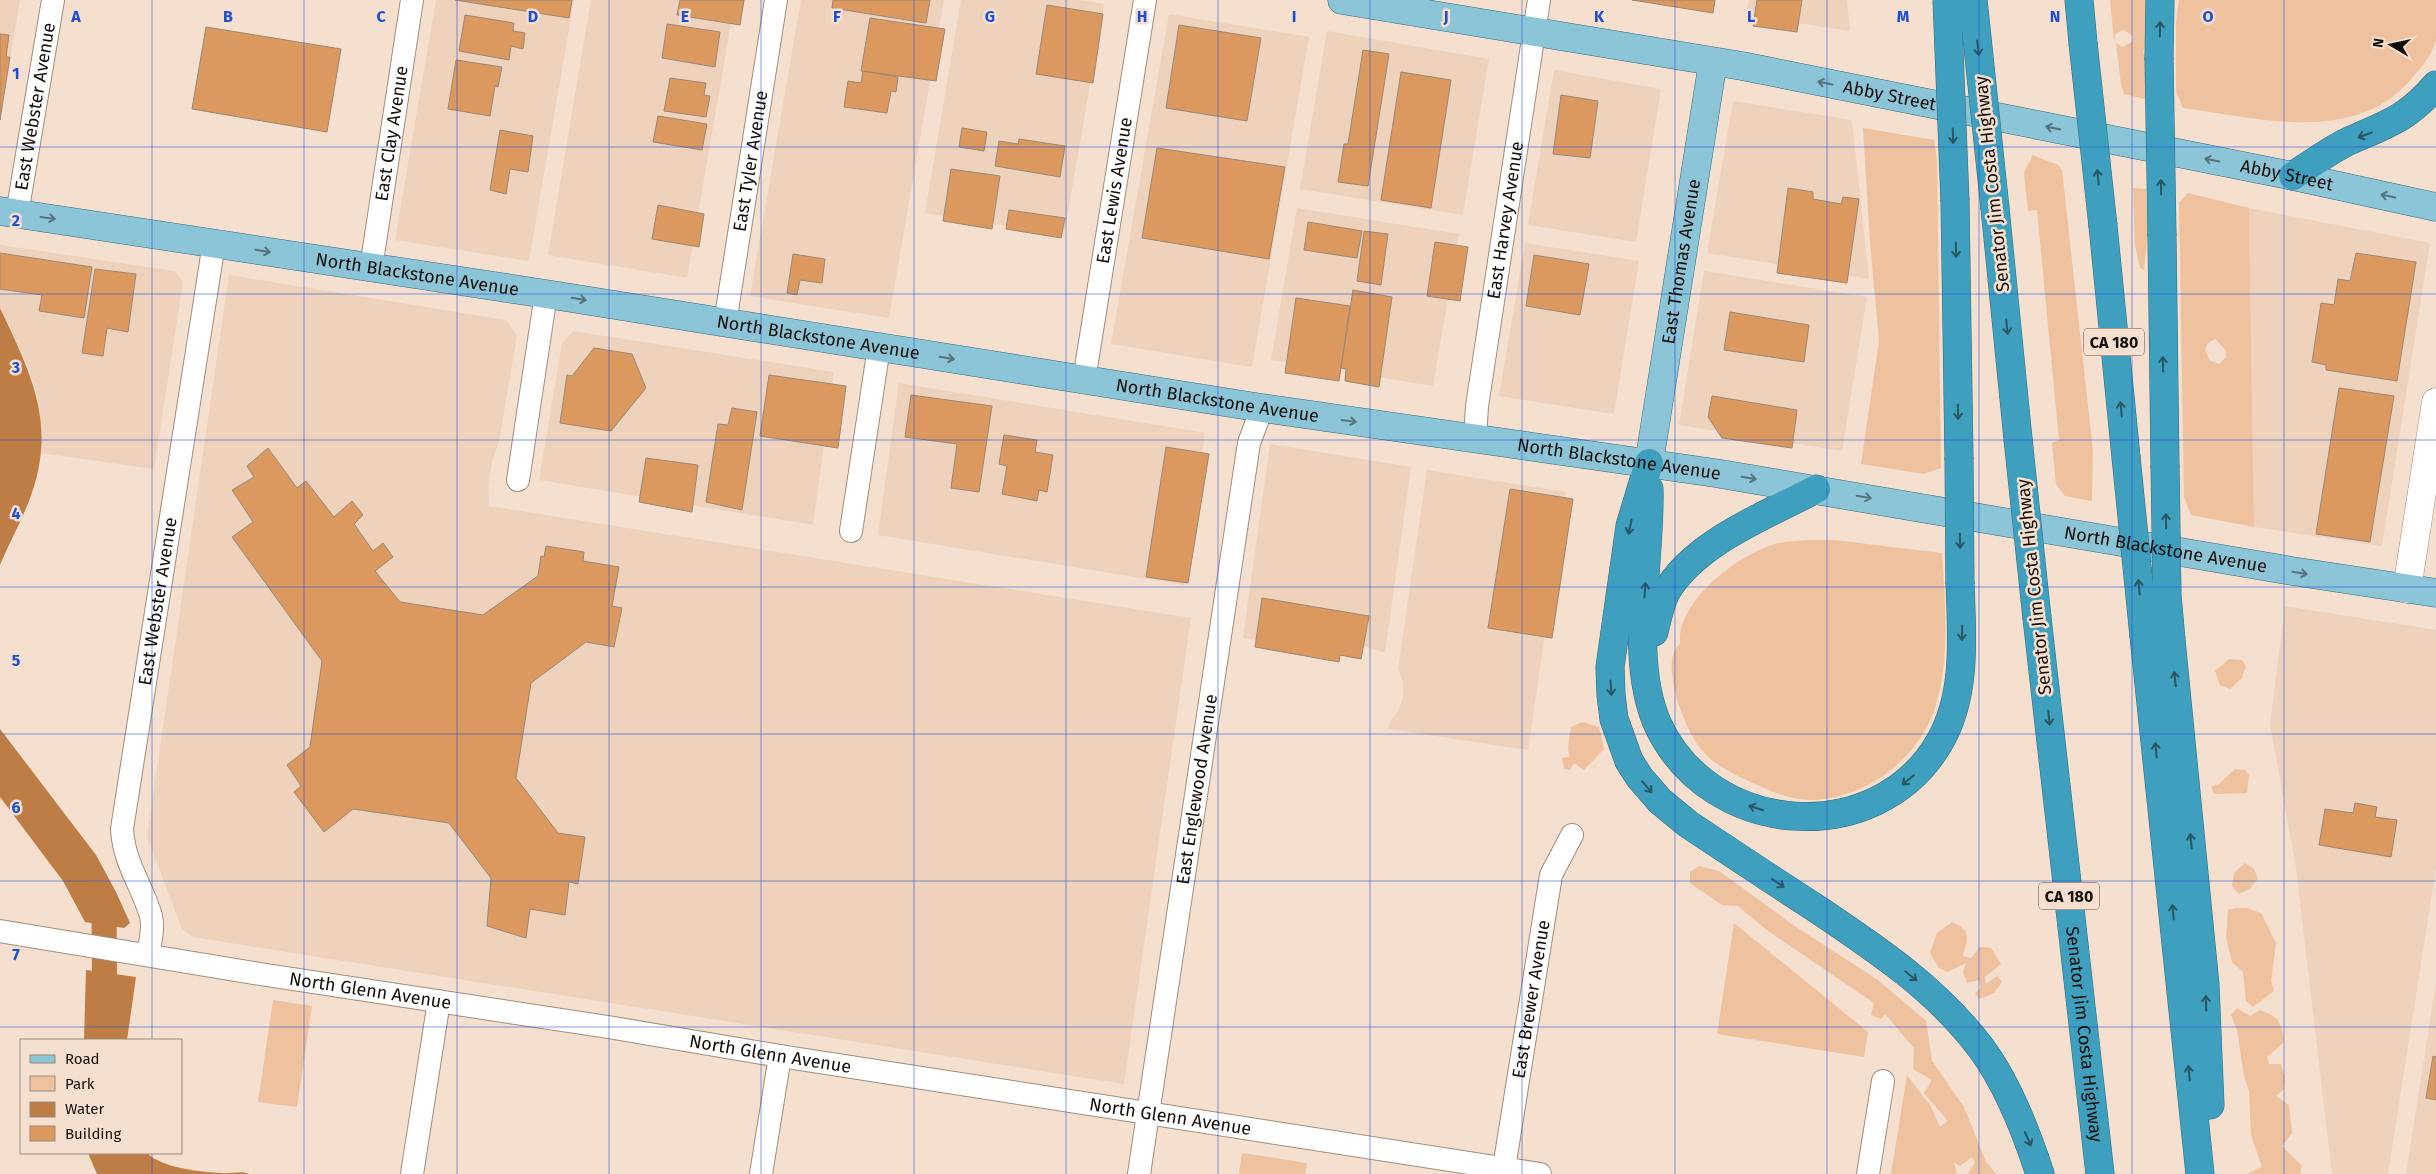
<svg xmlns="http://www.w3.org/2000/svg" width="2436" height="1174" viewBox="0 0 2436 1174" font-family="'Fira Sans',sans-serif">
<rect width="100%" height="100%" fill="#f5dfce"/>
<!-- built -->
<g fill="#eed2bb">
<polygon points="0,0 20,0 0,117"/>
<polygon points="436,0 574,0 529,261 395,240"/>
<polygon points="591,0 735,0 687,278 548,255"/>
<polygon points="801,0 944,0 889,318 750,296"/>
<polygon points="961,0 1078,0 1104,4 1064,235 925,213"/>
<polygon points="1749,0 1847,0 1850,31 1746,15"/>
<polygon points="1169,14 1309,37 1252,367 1111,344"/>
<polygon points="1327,31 1489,59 1463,215 1300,189"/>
<polygon points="1554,70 1661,89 1636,242 1528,225"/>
<polygon points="1733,101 1852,120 1869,279 1707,253"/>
<polygon points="1297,208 1459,234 1433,386 1271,360"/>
<polygon points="2249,208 2430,243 2382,546 2254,527"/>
<polygon points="1525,243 1639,261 1614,414 1499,396"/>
<polygon points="0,245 174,271 183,282 154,469 41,453 40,413 36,391 29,369 0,308"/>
<polygon points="1704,271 1867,297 1842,451 1679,425"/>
<polygon points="229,275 506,320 517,336 499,441 492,462 488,485 489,506 1191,618 1124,1084 192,937 182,929 147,837"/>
<polygon points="573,331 834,372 813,525 539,480 562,343"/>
<polygon points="899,383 1205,433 1184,585 878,535"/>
<polygon points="1270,444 1411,467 1385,653 1364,646 1328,651 1243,638"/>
<polygon points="1427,470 1566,492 1528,750 1389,729 1390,721 1399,710 1403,696 1403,682 1398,669"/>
<polygon points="2285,606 2436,630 2436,868 2388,1174 2332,1174 2296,868 2270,724"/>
<polygon points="2436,982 2436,1174 2406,1174"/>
</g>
<!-- green -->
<g fill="#eec29e" fill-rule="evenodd">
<polygon points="2110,0 2146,0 2145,46 2143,52 2145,55 2145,99 2124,94 2121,84 2116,43 2122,47 2132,42 2133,36 2124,30 2116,33 2114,40"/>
<path d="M2179 0H2436C2436 12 2436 26 2436 38 2434 53 2422 66 2413 77 2357 146 2259 118 2183 108L2176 91V22Z"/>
<polygon points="1863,128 1934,140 1937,160 1941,468 1924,474 1861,464 1879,341 1870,242"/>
<path d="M2032 155 2058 165 2062 170 2093 451 2092 501 2065 496 2056 484 2052 443 2059 440 2037 210 2028 211 2024 174C2025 166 2031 163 2032 155Z"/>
<polygon points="2133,188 2146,189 2148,233 2144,270 2140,268 2135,245"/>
<path d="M2188 193 2249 208 2254 527 2191 515 2184 497 2179 203ZM2215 339 2226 350V357L2219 364 2209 360 2205 349 2208 343Z"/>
<path d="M1810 540H1834L1942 553C1945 600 1950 660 1936 705 1920 757 1870 796 1815 800 1794 801 1772 792 1753 783 1711 764 1696 753 1680 708 1675 695 1668 664 1674 652 1675 649 1679 646 1680 643 1677 600 1741 552 1779 543 1789 541 1800 541 1810 540Z"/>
<polygon points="2229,659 2242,660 2246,666 2242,678 2230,689 2220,685 2215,671"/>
<polygon points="1582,722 1599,727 1604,749 1584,770 1574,763 1570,770 1564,769 1562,758 1569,757 1568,747 1571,727"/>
<polygon points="2235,769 2245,770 2249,775 2247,793 2214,794 2211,787 2219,784"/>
<polygon points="2245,863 2254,869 2258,879 2250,889 2239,894 2232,886 2234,873"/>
<polygon points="1699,866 1719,871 1796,927 1878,980 1926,1021 1932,1061 1964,1107 1986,1162 1996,1174 1968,1174 1975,1162 1972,1157 1960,1166 1954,1162 1957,1174 1891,1174 1907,1075 1931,1107 1940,1127 1948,1121 1924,1093 1932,1080 1913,1069 1914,1048 1885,1014 1881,1019 1871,1015 1874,1003 1768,931 1738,906 1722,905 1690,883 1690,872"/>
<polygon points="2236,908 2247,908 2261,913 2276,943 2271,981 2274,991 2253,1007 2246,1001 2243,972 2232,962 2226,938 2228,910"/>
<path d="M1952 922C1972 931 1968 937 1963 956L1971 958 1980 947 1991 948 2001 964 1985 977 1986 984 1997 976 2002 982 1994 993 1979 999 1975 994 1981 987 1979 980 1967 983 1963 972 1966 963 1947 972 1939 968 1930 953 1937 933Z"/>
<polygon points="1734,923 1868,1032 1864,1057 1717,1034"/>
<polygon points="273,1000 312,1006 297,1107 258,1102"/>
<path d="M2237 1008 2250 1016 2260 1010C2279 1017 2282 1022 2284 1042L2267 1057 2269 1064H2281L2285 1077 2284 1089 2276 1096 2289 1105 2292 1133 2282 1146 2302 1166 2300 1174H2247L2262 1167 2251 1135 2249 1091 2244 1076 2237 1030 2231 1015Z"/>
<polygon points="1242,1153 1307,1163 1305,1174 1239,1174"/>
</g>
<!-- water -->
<g fill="#be7d44">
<path d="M0 308C33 378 59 428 27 506 19 526 8 545 0 565Z"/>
<polygon points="0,729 96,855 116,892 130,923 124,928 85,922 63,881 0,797"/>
<polygon points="86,970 136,977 127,1040 84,1040"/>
<path d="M88 1153H147C162 1168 200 1172 222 1173 231 1174 242 1170 249 1174H97Z"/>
</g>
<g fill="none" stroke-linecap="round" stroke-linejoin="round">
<!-- canal -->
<polyline stroke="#be7d44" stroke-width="25" points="95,894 104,913 105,1040"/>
</g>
<!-- building -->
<g fill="#db985f" stroke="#9c8878">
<polygon points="455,0 572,0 569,18"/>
<polygon points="680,0 744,0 740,25 677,15"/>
<polygon points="833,0 930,0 926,23 832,8"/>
<polygon points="1632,0 1715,0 1713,13"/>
<polygon points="1757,0 1802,0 1797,32 1753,26"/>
<polygon points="1047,5 1103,14 1093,83 1036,74"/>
<polygon points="465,15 514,23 513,31 525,33 523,49 511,46 509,60 459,51"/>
<polygon points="870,18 945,29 936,81 861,71"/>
<polygon points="667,24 720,32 715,67 662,58"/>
<polygon points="1179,25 1261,38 1247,121 1166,108"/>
<polygon points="206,27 341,49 327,132 192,109"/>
<polygon points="0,34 9,35 6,57 10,57 0,120"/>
<polygon points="1363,50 1389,54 1368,186 1338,182 1344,144 1348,144"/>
<polygon points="456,60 502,67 498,87 495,86 490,116 448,109"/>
<polygon points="863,71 898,77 896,92 891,91 887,113 844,107 848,81 861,83"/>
<polygon points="1401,72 1451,80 1431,208 1381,200"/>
<polygon points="670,78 706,83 704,95 710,96 706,117 664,111"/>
<polygon points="1561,95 1598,101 1590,158 1553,154"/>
<polygon points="658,116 707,124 702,150 653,142"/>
<polygon points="962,128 987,132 984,151 959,147"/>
<polygon points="500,130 533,136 528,172 510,169 506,194 490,190"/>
<polygon points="1019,139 1065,146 1060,177 995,166 999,141 1018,144"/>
<polygon points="1157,148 1285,167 1269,259 1142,238"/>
<polygon points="951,169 1000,176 992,229 943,221"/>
<polygon points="1788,188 1813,192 1813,199 1841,204 1843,197 1859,199 1847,283 1777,273"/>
<polygon points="658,205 704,214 699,247 652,239"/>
<polygon points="1009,210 1065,218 1061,238 1006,229"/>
<polygon points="1308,222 1362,231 1357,258 1304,250"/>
<polygon points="1364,231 1388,234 1381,285 1357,281"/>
<polygon points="1435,242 1468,247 1460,301 1427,296"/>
<polygon points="0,253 92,267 84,318 39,311 42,295 0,289"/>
<polygon points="2356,253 2416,262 2397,381 2326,370 2326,365 2312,362 2321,303 2334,305 2338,279 2350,281"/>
<polygon points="793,254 825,259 822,283 800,280 797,295 787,293"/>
<polygon points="1534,255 1589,264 1580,315 1526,306"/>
<polygon points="95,269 136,274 128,332 107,328 103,356 82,353"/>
<polygon points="1353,290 1392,297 1379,387 1345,381 1346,369 1341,368"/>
<polygon points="1296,298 1350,306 1339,381 1285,373"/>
<polygon points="1730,312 1809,325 1804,362 1724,350"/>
<polygon points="594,348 632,354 646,388 611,431 560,423 567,375 572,376"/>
<polygon points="769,375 846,386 838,448 760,436"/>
<polygon points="2339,388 2394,396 2370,542 2316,534"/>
<polygon points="911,395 992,406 979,492 951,488 957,444 905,437"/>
<polygon points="1712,396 1797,410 1792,448 1722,438 1708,417"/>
<polygon points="732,408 757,412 742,510 706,502 718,424 728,425"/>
<polygon points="1004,435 1037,440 1035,452 1053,455 1047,492 1039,490 1037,501 1002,494 1007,466 999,464"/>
<polygon points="1166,447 1209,454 1188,583 1146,577"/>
<polygon points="268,448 297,488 306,481 334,517 352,501 363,515 354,524 373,551 383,543 393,557 375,571 400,602 483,615 538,576 541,556 544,557 546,546 584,552 583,561 619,567 612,606 622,608 614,647 586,642 531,683 516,778 558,833 585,837 578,884 569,882 565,915 530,909 526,938 487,926 491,878 449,823 353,809 324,832 294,792 301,786 287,765 310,747 322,661 232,537 253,522 232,490 254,477 247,466"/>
<polygon points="646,458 698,465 692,512 639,502"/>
<polygon points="1510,489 1573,499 1552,638 1488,628"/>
<polygon points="1262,598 1369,616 1361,659 1340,655 1339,662 1255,647"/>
<polygon points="2355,803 2377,807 2375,817 2397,820 2391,857 2319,845 2325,809 2353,813"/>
<polygon points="2433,1056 2436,1057 2436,1100 2426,1098"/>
</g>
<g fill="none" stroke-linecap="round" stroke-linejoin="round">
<!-- street casing -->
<g stroke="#a18d7d" stroke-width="24">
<g id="street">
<path id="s1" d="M17 214 53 0"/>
<path id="s2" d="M371 268 412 0"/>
<path id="s3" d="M725 323 776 0"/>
<path id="s4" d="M1084 380 1145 0"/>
<path id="s5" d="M1475 439 1477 406 1539 0"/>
<polyline points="518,480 546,294"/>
<polyline points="851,531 879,347"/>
<path id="s6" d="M0 931 260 974 608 1027 780 1056 1540 1174"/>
<path id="s7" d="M148 955C150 942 154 929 151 916 142 885 124 864 122 829L214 243"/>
<path id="s8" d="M1504 1168 1551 875 1572 835"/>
<polyline points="412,1174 439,1001"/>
<polyline points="761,1174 780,1056"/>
<path id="s9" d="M1139 1174 1249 443 1262 408"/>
<polyline points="1868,1174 1883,1081"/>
</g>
</g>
<!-- secondary casing -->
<g stroke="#a18d7d" stroke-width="29">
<polyline id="secondary" points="2407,589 2436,402"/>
</g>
<!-- primary casing -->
<g stroke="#306c7e" stroke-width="29">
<g id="primary">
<path id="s10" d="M1342 0 1742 66 2293 176 2436 207"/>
<path id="s11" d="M0 211 546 294 1262 408 1715 473 2292 571 2436 593"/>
<path id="s12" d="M1649 463 1713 62"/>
</g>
</g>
<!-- highway casing -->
<g stroke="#306c7e" stroke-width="29">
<g id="highway">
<polyline points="2079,0 2083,43"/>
<polyline points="2159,57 2160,0"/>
<path d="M2293 176C2311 164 2330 150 2349 141 2387 124 2407 119 2436 85"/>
<polyline points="1955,201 1959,457"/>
<polyline points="1995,208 2018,439"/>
<polyline points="2103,226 2126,457"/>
<polyline points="2162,236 2165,465"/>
<path d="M1649 463 1630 526 1610 667 1611 695 1614 719 1629 761 1640 778 1660 801 1688 824C1730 852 1772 880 1814 907 1875 948 1936 988 1981 1048 2008 1084 2026 1131 2040 1174"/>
<path d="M1649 489C1651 561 1628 659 1658 725 1710 837 1876 850 1939 743 1967 696 1962 637 1960 584"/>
<path id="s13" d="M2037 618 2100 1174"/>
<path d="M1654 632C1657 619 1660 604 1666 592 1695 542 1767 515 1816 489"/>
<polyline points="2144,636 2200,1174"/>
<polyline points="2171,640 2205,985 2210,1105"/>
</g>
</g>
<!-- street -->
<use href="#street" stroke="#fff" stroke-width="22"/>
<!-- secondary -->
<use href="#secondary" stroke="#fff" stroke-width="28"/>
<!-- primary -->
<use href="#primary" stroke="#8cc5d8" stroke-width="28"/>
<!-- highway -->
<use href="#highway" stroke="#3f9fbe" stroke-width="28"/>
<!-- highway-bridge casing -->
<g stroke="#306c7e" stroke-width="29" stroke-linecap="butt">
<g id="highway-bridge">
<polyline points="1947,0 1955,201"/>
<polyline points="1973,0 1995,208"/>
<polyline points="2083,43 2103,226"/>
<polyline points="2159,57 2162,236"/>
<polyline points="2018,439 2037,618"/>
<polyline points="1959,457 1960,584"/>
<polyline points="2126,457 2144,636"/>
<polyline points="2165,465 2167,595 2171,640"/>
</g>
</g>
<!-- highway-bridge -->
<use href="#highway-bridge" stroke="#3f9fbe" stroke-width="28"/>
</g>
<!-- one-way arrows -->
<defs><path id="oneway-shaft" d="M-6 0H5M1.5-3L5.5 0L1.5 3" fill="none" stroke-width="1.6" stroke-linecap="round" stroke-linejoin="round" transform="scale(1.25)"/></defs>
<g stroke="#2a5663">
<use href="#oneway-shaft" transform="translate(2160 29) rotate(-89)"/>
<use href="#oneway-shaft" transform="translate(1978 48) rotate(84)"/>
<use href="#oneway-shaft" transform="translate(2365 135) rotate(159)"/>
<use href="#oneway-shaft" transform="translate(1953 136) rotate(88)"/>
<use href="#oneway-shaft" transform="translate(2098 177) rotate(-96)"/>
<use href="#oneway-shaft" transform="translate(2161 187) rotate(-91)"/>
<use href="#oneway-shaft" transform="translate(1956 250) rotate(89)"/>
<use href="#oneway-shaft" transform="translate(2007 327) rotate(84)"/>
<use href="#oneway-shaft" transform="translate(2163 364) rotate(-91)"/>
<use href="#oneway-shaft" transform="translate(2121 409) rotate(-96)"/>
<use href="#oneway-shaft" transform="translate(1958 412) rotate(89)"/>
<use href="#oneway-shaft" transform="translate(2166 521) rotate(-91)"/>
<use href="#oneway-shaft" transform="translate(1630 527) rotate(102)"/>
<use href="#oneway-shaft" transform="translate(1960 541) rotate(89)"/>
<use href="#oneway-shaft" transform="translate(2139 587) rotate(-96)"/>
<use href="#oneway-shaft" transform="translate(1645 590) rotate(-86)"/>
<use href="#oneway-shaft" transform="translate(1962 633) rotate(91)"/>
<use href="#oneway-shaft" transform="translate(2175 679) rotate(-96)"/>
<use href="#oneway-shaft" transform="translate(1611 688) rotate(87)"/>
<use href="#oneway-shaft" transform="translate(2049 718) rotate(84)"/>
<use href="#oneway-shaft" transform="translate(2156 750) rotate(-96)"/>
<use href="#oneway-shaft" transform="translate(1908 780) rotate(140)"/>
<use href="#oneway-shaft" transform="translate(1647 787) rotate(49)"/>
<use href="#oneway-shaft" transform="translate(1756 808) rotate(-162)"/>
<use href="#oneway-shaft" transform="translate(2191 841) rotate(-96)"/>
<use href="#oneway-shaft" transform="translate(1778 883) rotate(34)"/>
<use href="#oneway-shaft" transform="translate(2173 912) rotate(-96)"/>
<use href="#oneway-shaft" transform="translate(1911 976) rotate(39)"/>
<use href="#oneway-shaft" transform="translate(2206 1003) rotate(-92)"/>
<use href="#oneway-shaft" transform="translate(2189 1073) rotate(-96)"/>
<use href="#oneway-shaft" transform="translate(2028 1139) rotate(66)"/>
</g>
<g stroke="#56737a">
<use href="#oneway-shaft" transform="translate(1825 83) rotate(-168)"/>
<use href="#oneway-shaft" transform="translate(2053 128) rotate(-169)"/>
<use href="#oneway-shaft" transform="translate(2212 160) rotate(-169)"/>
<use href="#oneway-shaft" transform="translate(2388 196) rotate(-168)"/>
<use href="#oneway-shaft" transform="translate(48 218) rotate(8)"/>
<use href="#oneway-shaft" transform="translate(263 251) rotate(9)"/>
<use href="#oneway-shaft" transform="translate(579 299) rotate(9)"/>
<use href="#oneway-shaft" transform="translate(947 358) rotate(9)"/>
<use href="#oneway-shaft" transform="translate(1349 421) rotate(8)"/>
<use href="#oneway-shaft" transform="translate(1749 478) rotate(9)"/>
<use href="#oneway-shaft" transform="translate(1864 497) rotate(10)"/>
<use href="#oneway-shaft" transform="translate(2300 573) rotate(9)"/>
</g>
<!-- grid -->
<path fill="none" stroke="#1d4ed8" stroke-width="1" stroke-opacity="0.55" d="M152 0V1040M304 0V1174M457 0V1174M609 0V1174M761 0V1174M914 0V1174M1066 0V1174M1218 0V1174M1370 0V1174M1522 0V1174M1675 0V1174M1827 0V1174M1979 0V1174M2132 0V1174M2284 0V1174M0 147H2436M0 294H2436M0 440H2436M0 587H2436M0 734H2436M0 881H2436M0 1027H2436M152 1153V1174"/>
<g text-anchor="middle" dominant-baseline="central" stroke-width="5" stroke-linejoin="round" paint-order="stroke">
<!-- shield labels -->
<g fill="#f5dfce" stroke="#584d43" stroke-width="1">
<rect x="2084" y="328.5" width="60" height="27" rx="4"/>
<rect x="2039" y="882.5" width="60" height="27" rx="4"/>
</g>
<g font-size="16" font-weight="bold" fill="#150e08">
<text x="2114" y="342">CA 180</text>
<text x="2069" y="896">CA 180</text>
</g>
<!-- street labels -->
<g font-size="18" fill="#150e08" stroke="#f5dfce">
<text stroke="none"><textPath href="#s10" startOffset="556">Abby Street</textPath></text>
<text stroke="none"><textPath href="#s1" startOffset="109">East Webster Avenue</textPath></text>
<text stroke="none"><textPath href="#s2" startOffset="136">East Clay Avenue</textPath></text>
<text stroke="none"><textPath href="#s3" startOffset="164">East Tyler Avenue</textPath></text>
<text stroke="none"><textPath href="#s10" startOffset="961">Abby Street</textPath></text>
<text transform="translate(1992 184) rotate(-96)">Senator Jim Costa Highway</text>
<text stroke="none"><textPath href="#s4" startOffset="192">East Lewis Avenue</textPath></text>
<text stroke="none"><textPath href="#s5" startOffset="221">East Harvey Avenue</textPath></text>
<text stroke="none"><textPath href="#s12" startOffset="204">East Thomas Avenue</textPath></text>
<text stroke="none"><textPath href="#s11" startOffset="422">North Blackstone Avenue</textPath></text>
<text stroke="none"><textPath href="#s11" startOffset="828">North Blackstone Avenue</textPath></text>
<text stroke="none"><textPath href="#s11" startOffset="1232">North Blackstone Avenue</textPath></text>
<text stroke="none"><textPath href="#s11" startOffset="1638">North Blackstone Avenue</textPath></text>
<text stroke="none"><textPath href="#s11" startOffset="2192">North Blackstone Avenue</textPath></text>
<text transform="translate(2034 587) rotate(-96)">Senator Jim Costa Highway</text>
<text stroke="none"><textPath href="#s7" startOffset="362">East Webster Avenue</textPath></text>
<text stroke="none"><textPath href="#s9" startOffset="389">East Englewood Avenue</textPath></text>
<text stroke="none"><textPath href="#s6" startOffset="375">North Glenn Avenue</textPath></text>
<text stroke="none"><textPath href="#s8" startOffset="171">East Brewer Avenue</textPath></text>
<text stroke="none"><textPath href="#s13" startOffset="419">Senator Jim Costa Highway</textPath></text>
<text stroke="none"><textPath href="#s6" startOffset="780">North Glenn Avenue</textPath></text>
<text stroke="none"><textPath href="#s6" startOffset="1185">North Glenn Avenue</textPath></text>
</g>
</g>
<g font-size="16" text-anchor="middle" font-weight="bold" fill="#1d4ed8" stroke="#f5dfce" stroke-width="5" stroke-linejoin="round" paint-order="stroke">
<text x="76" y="22">A</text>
<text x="228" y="22">B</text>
<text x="381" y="22">C</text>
<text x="533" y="22">D</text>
<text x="685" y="22">E</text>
<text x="837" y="22">F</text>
<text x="990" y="22">G</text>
<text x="1142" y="22">H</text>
<text x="1294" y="22">I</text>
<text x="1446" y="22">J</text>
<text x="1599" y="22">K</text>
<text x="1751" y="22">L</text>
<text x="1903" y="22">M</text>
<text x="2055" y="22">N</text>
<text x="2208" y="22">O</text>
<text x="16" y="79">1</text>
<text x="16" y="226">2</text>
<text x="16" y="373">3</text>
<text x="16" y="519">4</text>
<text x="16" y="666">5</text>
<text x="16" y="813">6</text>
<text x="16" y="960">7</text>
</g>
<!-- legend -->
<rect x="20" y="1039" width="162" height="115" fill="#f5dfce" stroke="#9b8b7f"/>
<rect x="30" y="1055" width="25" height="8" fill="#8cc5d8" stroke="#9b8b7f"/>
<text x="65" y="1064" font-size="15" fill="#150e08">Road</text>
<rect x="30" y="1076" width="25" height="15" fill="#eec29e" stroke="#9b8b7f"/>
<text x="65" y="1089" font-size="15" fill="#150e08">Park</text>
<rect x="30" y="1102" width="25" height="15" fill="#be7d44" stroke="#9b8b7f"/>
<text x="65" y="1114" font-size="15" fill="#150e08">Water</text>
<rect x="30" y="1126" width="25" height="15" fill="#db985f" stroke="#9b8b7f"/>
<text x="65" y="1139" font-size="15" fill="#150e08">Building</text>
<!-- north arrow -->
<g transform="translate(2391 45) rotate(279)" stroke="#f5dfce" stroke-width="4" paint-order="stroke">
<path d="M0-4L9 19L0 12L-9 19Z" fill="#150e08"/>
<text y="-8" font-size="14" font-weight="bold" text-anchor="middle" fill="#150e08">N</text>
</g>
</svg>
